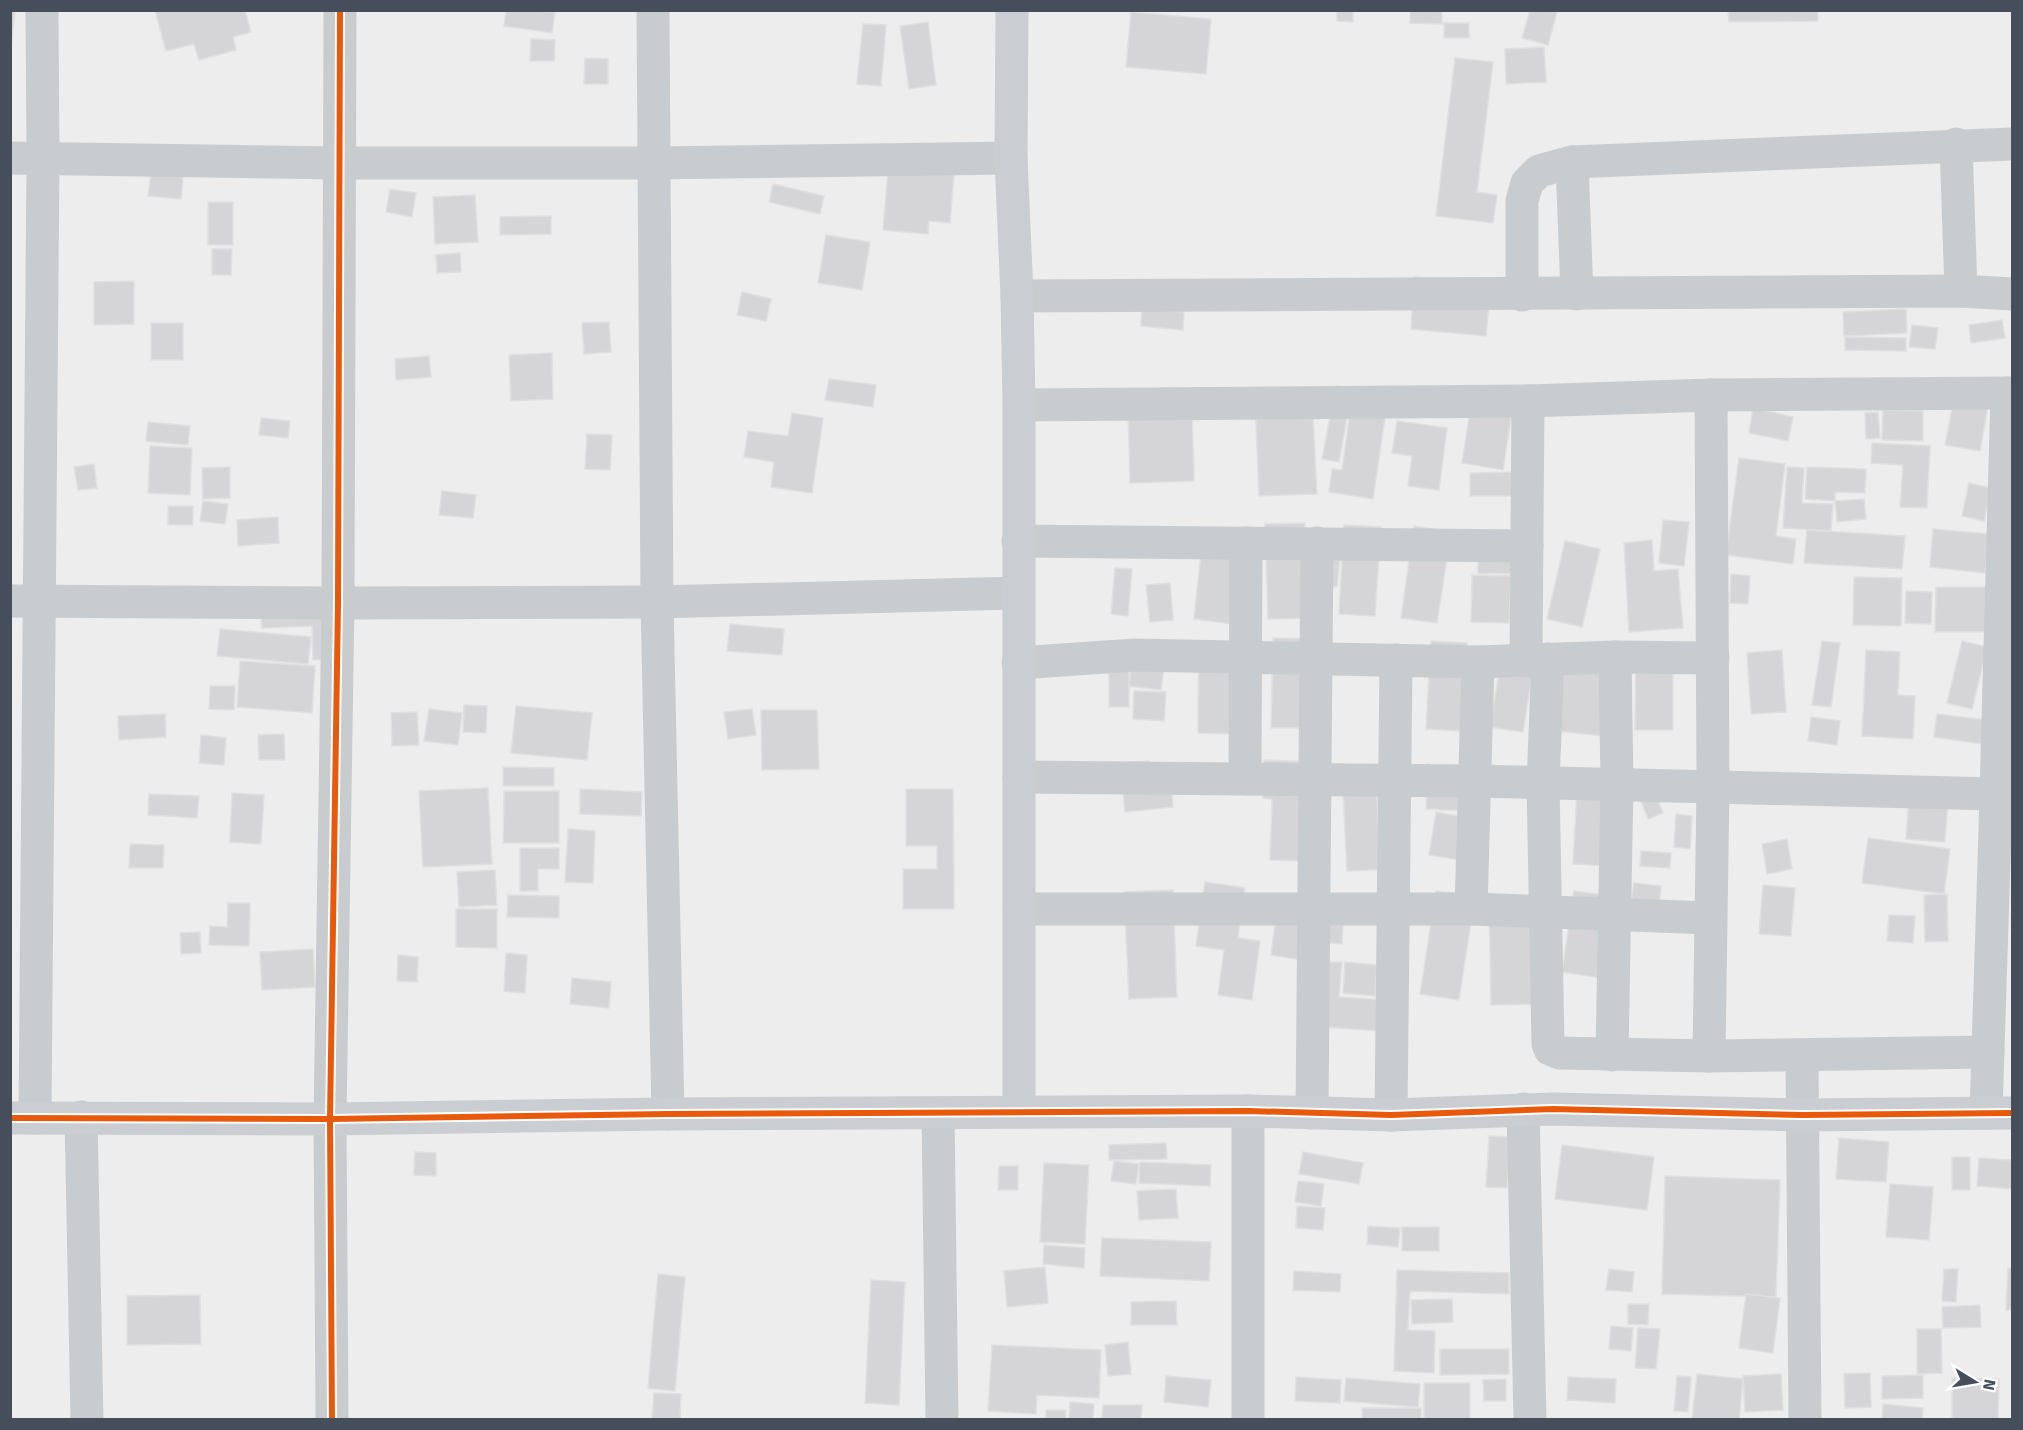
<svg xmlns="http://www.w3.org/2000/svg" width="2023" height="1430" viewBox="0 0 2023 1430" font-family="Signika,sans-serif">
<rect width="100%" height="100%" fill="#eeeded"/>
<!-- building -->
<g fill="#d5d5d8" stroke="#dfdfe0" stroke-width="1.5">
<polygon points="10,10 15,10 10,57"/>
<polygon points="155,10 245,10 251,32 233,37 236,50 199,60 194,44 166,51"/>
<polygon points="506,10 555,12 552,33 504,26"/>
<polygon points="1337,10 1353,10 1353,22 1337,21"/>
<polygon points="1410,10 1442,10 1442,24 1410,23"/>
<polygon points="1530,10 1557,12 1548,45 1522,38"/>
<polygon points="1728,10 1818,10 1818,21 1729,22"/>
<polygon points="1131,12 1211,19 1206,74 1126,67"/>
<polygon points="928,22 936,85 909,89 900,26"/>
<rect x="1444" y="23" width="25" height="15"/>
<polygon points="863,24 886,25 881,86 857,84"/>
<polygon points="531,39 555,40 554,61 530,61"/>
<polygon points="1544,47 1546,82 1506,84 1505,49"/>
<polygon points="585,58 608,59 608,84 584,84"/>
<polygon points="1455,58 1493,62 1477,192 1497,195 1493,223 1436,216"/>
<polygon points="888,170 954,175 950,223 929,221 928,234 883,230"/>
<polygon points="151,174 183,177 181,199 148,196"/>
<polygon points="773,184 824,196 820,214 769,202"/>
<polygon points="390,189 416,193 412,217 386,212"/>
<polygon points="475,195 478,242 435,244 433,197"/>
<rect x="208" y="202" width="25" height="43"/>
<polygon points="551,216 551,234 500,235 500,217"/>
<polygon points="826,235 870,242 862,290 818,283"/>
<polygon points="212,249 232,249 231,275 212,275"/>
<polygon points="460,253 461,272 437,273 436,255"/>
<polygon points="1414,277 1491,284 1486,336 1411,329"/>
<polygon points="134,281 134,324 94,325 94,282"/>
<polygon points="742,292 771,299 766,321 737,315"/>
<polygon points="1142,309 1184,312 1183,330 1141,326"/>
<polygon points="1906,309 1907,333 1844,336 1843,312"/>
<polygon points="2002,320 2005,338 1971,343 1969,325"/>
<polygon points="609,322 611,352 584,354 582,323"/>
<rect x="151" y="323" width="32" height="37"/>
<polygon points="1912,325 1938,328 1935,349 1909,347"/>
<polygon points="1845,337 1906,338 1906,351 1845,350"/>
<polygon points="552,353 553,399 511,401 509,355"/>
<polygon points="429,356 431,377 396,380 395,359"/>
<polygon points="829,379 876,385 873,407 825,400"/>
<polygon points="1336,386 1352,388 1339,462 1322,459"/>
<polygon points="1474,386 1515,392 1503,470 1462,463"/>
<polygon points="1956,388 1990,394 1980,451 1945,445"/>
<polygon points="1312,397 1317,494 1259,496 1255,400"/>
<polygon points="1192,405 1194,481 1130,483 1128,408"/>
<polygon points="1351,405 1386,410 1373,499 1329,492 1332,469 1342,470"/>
<polygon points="1753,408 1793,417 1788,441 1749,433"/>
<polygon points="1883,410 1923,411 1923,441 1882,440"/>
<polygon points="1878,412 1880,438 1866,439 1865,413"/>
<polygon points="792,413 823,418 812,493 771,487 774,462 744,457 748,431 788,436"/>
<polygon points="261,418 290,421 288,438 259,435"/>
<polygon points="1397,421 1447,428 1439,490 1408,486 1412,456 1392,453"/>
<polygon points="148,422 190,426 188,445 146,441"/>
<polygon points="587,434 612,435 610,470 585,469"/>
<polygon points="1872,443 1930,446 1927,508 1900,507 1903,465 1871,463"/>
<polygon points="150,446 192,448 190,495 148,493"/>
<polygon points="1739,458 1785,464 1776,536 1796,539 1793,564 1726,555"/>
<polygon points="94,464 97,488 78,490 74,467"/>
<polygon points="230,467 230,498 203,499 202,468"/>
<polygon points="1787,467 1804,468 1802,503 1833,504 1831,531 1783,528"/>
<polygon points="1807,467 1866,469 1865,493 1835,492 1835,501 1805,499"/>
<polygon points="1521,472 1521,496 1470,496 1470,473"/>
<polygon points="1969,483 1991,488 1984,521 1962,516"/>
<polygon points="442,491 476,495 473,518 439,515"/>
<polygon points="1864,499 1866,519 1837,522 1835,501"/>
<polygon points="203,501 228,504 225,524 200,521"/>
<rect x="168" y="506" width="25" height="19"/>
<polygon points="278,517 279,543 238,546 237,520"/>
<polygon points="1663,520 1689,522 1684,566 1659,563"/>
<polygon points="1305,523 1307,618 1268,619 1265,524"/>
<polygon points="1344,525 1381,527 1375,616 1339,614"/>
<polygon points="1414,526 1451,532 1437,623 1401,618"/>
<polygon points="1933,529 1989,534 1985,573 1930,567"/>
<polygon points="1479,530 1517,530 1517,574 1478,573"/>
<polygon points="1807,530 1905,536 1902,569 1804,563"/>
<polygon points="1203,534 1242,539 1233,624 1194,619"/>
<polygon points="1652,540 1654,571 1678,569 1683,628 1629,632 1624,543"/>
<polygon points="1565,541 1600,549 1582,627 1547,619"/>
<polygon points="1328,554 1340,556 1337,587 1325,586"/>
<polygon points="1115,568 1132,569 1128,616 1111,614"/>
<polygon points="1731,574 1750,576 1748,604 1730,603"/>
<polygon points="1472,575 1511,576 1509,623 1471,622"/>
<polygon points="1854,577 1902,578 1901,626 1853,625"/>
<polygon points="1170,583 1173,620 1150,622 1146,585"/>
<polygon points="1936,587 1988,587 1988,632 1935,632"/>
<polygon points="1906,591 1932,592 1931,624 1905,623"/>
<polygon points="332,607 334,659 313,660 312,626 262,628 261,611"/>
<polygon points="730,624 784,629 782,655 727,651"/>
<polygon points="220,629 311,637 308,664 217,656"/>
<polygon points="1273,638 1310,639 1307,728 1271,728"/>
<polygon points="1134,640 1167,643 1161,690 1129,686"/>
<polygon points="1431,641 1467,643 1462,731 1426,729"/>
<polygon points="1822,641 1840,643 1831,707 1812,705"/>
<polygon points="1962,641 1987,647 1972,709 1947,703"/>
<polygon points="1199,642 1241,643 1240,734 1198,733"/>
<polygon points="1504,645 1536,650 1523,732 1490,727"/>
<polygon points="1782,650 1786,712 1751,714 1747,653"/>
<polygon points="1866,650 1900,652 1898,695 1915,696 1913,739 1862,736"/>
<polygon points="1636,651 1673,651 1673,730 1635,730"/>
<rect x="1109" y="658" width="20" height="49"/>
<polygon points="240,661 315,666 312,713 237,707"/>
<polygon points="1565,664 1610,669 1603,736 1558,731"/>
<polygon points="210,686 235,686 234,710 209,709"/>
<polygon points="1134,691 1166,692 1164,721 1133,719"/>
<polygon points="464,705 487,706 486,733 463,732"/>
<polygon points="516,706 592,713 587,760 511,753"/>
<polygon points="429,709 462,713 458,745 424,741"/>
<polygon points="752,709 756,735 728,739 724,712"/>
<polygon points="761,710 817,710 819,769 762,770"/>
<polygon points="417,712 419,745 392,746 391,713"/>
<polygon points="165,714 166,737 119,740 118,716"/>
<polygon points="1937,714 1985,720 1982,744 1934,737"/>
<polygon points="1811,717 1840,721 1837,745 1808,741"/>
<polygon points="284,734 285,760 259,760 258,735"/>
<polygon points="201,735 226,738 224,765 199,763"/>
<polygon points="1264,760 1323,762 1307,861 1270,860 1272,799 1263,798"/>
<polygon points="1149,761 1150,777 1170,775 1173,807 1125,812 1120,763"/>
<polygon points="1428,764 1471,811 1426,809"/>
<polygon points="503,767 554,768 554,786 503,786"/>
<polygon points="1578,770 1616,772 1611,866 1573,864"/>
<polygon points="1376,772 1379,842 1396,869 1347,871 1342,773"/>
<polygon points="1650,779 1663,813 1648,819 1635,785"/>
<polygon points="488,788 492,864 423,867 419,791"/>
<polygon points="580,789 642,792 641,816 580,814"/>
<polygon points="906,789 953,789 954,909 903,909 903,869 937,869 937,846 906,846"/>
<polygon points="504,791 559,791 559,843 503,843"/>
<polygon points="232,793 264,795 261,844 230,842"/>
<polygon points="149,794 199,796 197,818 148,815"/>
<polygon points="1909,797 1948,800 1945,842 1906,839"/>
<polygon points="1436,812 1468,818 1460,860 1429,855"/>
<polygon points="1676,814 1692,816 1690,849 1674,847"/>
<polygon points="568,829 595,831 593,883 565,882"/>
<polygon points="1868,838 1950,849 1944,894 1862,883"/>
<polygon points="1787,839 1792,869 1767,874 1762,844"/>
<polygon points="130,844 164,845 163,868 129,868"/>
<polygon points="520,848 559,848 559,869 538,869 538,891 520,891"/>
<polygon points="1641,851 1671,853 1670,868 1640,866"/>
<polygon points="495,870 497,905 459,907 457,872"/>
<polygon points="1205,882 1245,888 1238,938 1260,941 1252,1000 1218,995 1224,950 1196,946"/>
<polygon points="1634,883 1661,886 1658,914 1630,910"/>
<polygon points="1763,885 1795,888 1791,936 1759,934"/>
<polygon points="1173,890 1177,997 1129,999 1124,892"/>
<polygon points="1436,891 1475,896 1459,1000 1420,994"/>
<polygon points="1574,891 1612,896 1601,978 1562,972"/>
<polygon points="1279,894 1311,898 1302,960 1271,955"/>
<polygon points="1947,894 1948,941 1925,942 1924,895"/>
<polygon points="508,895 559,896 559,918 507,917"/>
<polygon points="1540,902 1543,1004 1491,1005 1489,903"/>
<polygon points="228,903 250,903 249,946 209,945 210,926 227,927"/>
<polygon points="456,909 497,909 497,948 456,947"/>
<polygon points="1889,915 1915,916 1913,943 1887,941"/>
<polygon points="1311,922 1343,925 1342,944 1310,941"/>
<polygon points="200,932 201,953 181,954 180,933"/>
<polygon points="313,949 315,987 262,990 260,952"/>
<polygon points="506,953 527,955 525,993 504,991"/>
<polygon points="398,955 418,957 417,982 397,981"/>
<polygon points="1328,962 1342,962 1339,997 1385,1000 1382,1031 1322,1027"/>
<polygon points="1345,962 1377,965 1375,996 1343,993"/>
<polygon points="572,978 611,982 609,1008 570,1004"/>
<polygon points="1489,1136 1511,1137 1507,1188 1486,1187"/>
<polygon points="1839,1138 1889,1142 1886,1182 1836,1179"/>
<polygon points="1166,1143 1167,1159 1109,1160 1109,1145"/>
<polygon points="1562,1145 1654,1157 1647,1210 1555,1199"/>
<polygon points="415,1152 436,1153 436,1176 414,1175"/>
<polygon points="1303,1152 1363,1163 1359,1184 1299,1174"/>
<rect x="1952" y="1157" width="18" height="33"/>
<polygon points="1979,1158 2012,1160 2012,1189 1977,1186"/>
<polygon points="1114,1161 1139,1164 1136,1184 1111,1181"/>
<polygon points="1140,1162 1211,1165 1210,1186 1139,1183"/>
<polygon points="1044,1163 1089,1165 1085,1244 1040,1242"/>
<polygon points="999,1166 1018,1166 1018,1190 998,1190"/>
<polygon points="1665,1176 1780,1180 1776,1297 1662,1294"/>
<polygon points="1298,1181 1324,1184 1321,1206 1295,1202"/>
<polygon points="1890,1184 1933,1187 1929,1240 1886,1237"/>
<polygon points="1176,1189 1178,1218 1139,1220 1137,1191"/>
<polygon points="1297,1206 1325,1208 1323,1230 1296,1228"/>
<polygon points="1368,1226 1400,1228 1398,1247 1367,1244"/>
<rect x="1402" y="1227" width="37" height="24"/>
<polygon points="1102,1238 1211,1242 1209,1281 1100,1276"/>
<polygon points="1044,1245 1085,1248 1084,1268 1043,1264"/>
<polygon points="1045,1267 1048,1303 1007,1307 1004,1271"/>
<polygon points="2008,1268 2012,1268 2012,1310 2006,1310"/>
<polygon points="1609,1269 1634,1272 1632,1292 1606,1290"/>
<polygon points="1944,1269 1958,1269 1956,1302 1942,1301"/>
<polygon points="1397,1270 1509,1273 1509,1294 1410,1291 1408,1330 1435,1331 1434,1373 1394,1371"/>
<polygon points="1294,1271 1341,1274 1340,1292 1293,1290"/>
<polygon points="658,1274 685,1277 675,1391 648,1388"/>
<polygon points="871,1280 905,1282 899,1405 865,1403"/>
<polygon points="1746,1294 1780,1298 1773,1353 1739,1348"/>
<polygon points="200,1295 201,1344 127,1345 127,1296"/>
<polygon points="1452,1299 1453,1322 1412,1324 1411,1300"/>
<polygon points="1176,1301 1177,1325 1131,1325 1131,1302"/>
<polygon points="1628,1304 1649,1304 1648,1325 1628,1324"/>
<polygon points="1980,1305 1981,1327 1943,1328 1942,1307"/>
<polygon points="1611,1326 1633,1328 1631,1351 1609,1349"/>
<polygon points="1638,1328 1660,1329 1656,1369 1635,1368"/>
<polygon points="1917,1329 1941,1329 1942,1373 1917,1374"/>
<polygon points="1128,1342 1131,1374 1108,1376 1105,1345"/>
<polygon points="992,1345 1101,1350 1099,1398 1037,1395 1036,1414 988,1411"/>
<polygon points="1440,1349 1509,1349 1509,1374 1440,1375"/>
<polygon points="1870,1373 1871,1407 1845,1408 1844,1374"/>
<polygon points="1697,1374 1743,1379 1739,1420 1692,1420"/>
<polygon points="1781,1374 1783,1410 1745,1412 1743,1376"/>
<polygon points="1923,1375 1923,1398 1882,1399 1882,1376"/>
<polygon points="1166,1376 1211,1380 1208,1407 1164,1402"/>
<polygon points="1677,1376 1691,1377 1688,1412 1674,1411"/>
<polygon points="1296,1377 1341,1380 1340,1403 1295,1401"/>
<polygon points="1568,1377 1616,1379 1615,1403 1567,1400"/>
<polygon points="1346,1378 1420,1384 1418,1407 1344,1401"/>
<polygon points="1952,1378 1999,1379 1998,1420 1952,1420"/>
<polygon points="1506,1379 1506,1401 1484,1401 1483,1380"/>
<rect x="1424" y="1383" width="46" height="37"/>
<polygon points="654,1393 681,1394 680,1420 652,1420"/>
<polygon points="1070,1402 1094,1404 1093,1420 1069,1420"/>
<polygon points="1883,1404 1923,1408 1922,1420 1882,1420"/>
<polygon points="1103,1405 1142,1405 1141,1420 1102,1420"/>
<rect x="1362" y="1408" width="59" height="12"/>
<rect x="1046" y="1410" width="20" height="10"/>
</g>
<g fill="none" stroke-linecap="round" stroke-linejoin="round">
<!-- street -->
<g stroke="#c9ccce" stroke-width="33">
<polyline points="653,10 657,602 668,1114"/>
<polyline points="1956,144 1961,291"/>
<polyline points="10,158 339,163 654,163 1011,158"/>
<polyline points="1572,162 1577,294"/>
<polyline points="1522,295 1522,201 1527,183 1539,171 1572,162 2012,144"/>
<polyline points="1017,296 1961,291 2012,294"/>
<polyline points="1019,405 1528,401 1711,395 2012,393"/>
<polyline points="1018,541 1527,546"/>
<polyline points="10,601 338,603 657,602 1018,593"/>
<polyline points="1548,659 1543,783 1548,1044 1550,1049 1559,1053 1709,1056 1988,1052"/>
<polyline points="1526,661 1528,401"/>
<polyline points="1018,663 1135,655 1478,662 1615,657 1713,658"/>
<polyline points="1019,777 1475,781 1995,794"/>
<polyline points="1245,779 1246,543"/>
<polyline points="1019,909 1471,909 1710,918"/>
<polyline points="1471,909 1478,662"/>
<polyline points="1612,1055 1617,784 1615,657"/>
<polyline points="1709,1056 1713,786 1711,395"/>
<polyline points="1802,1056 1805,1420"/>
<polyline points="1523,1109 1530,1420"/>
<polyline points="938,1113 942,1420"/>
<polyline points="1312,1113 1317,543"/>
<polyline points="1986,1113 1995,830 2007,393"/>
<polyline points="1391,1115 1396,660"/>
<polyline points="81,1117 87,1420"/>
<polyline points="35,1118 43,159 42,10"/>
<polyline points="332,1420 330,1119 338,603 340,10"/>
<polyline points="1248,1420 1248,1111"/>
</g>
<!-- secondary -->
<g stroke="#cacdd1" stroke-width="33">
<polyline points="1012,10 1011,158 1017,296 1019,405 1019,1112"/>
<polyline points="10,1118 330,1119 668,1114 1248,1111 1391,1115 1553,1109 1802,1115 2012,1113"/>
</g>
<!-- cycleway casing -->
<g stroke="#fff" stroke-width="10">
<g id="cycleway">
<polyline points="10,1118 330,1119 668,1114 1248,1111 1391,1115 1553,1109 1802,1115 2012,1113"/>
<polyline points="332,1420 330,1119 338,603 340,10"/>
</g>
</g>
<!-- cycleway -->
<use href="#cycleway" stroke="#e8590c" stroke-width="6"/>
</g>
<!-- border -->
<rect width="2023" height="1430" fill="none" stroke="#454e5a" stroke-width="24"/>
<!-- north arrow -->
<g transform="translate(1975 1382) rotate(101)" stroke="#ffffff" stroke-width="4.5" paint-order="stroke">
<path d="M0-4.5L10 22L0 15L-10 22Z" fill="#454e5a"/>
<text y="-9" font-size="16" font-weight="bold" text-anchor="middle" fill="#454e5a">N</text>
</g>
</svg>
